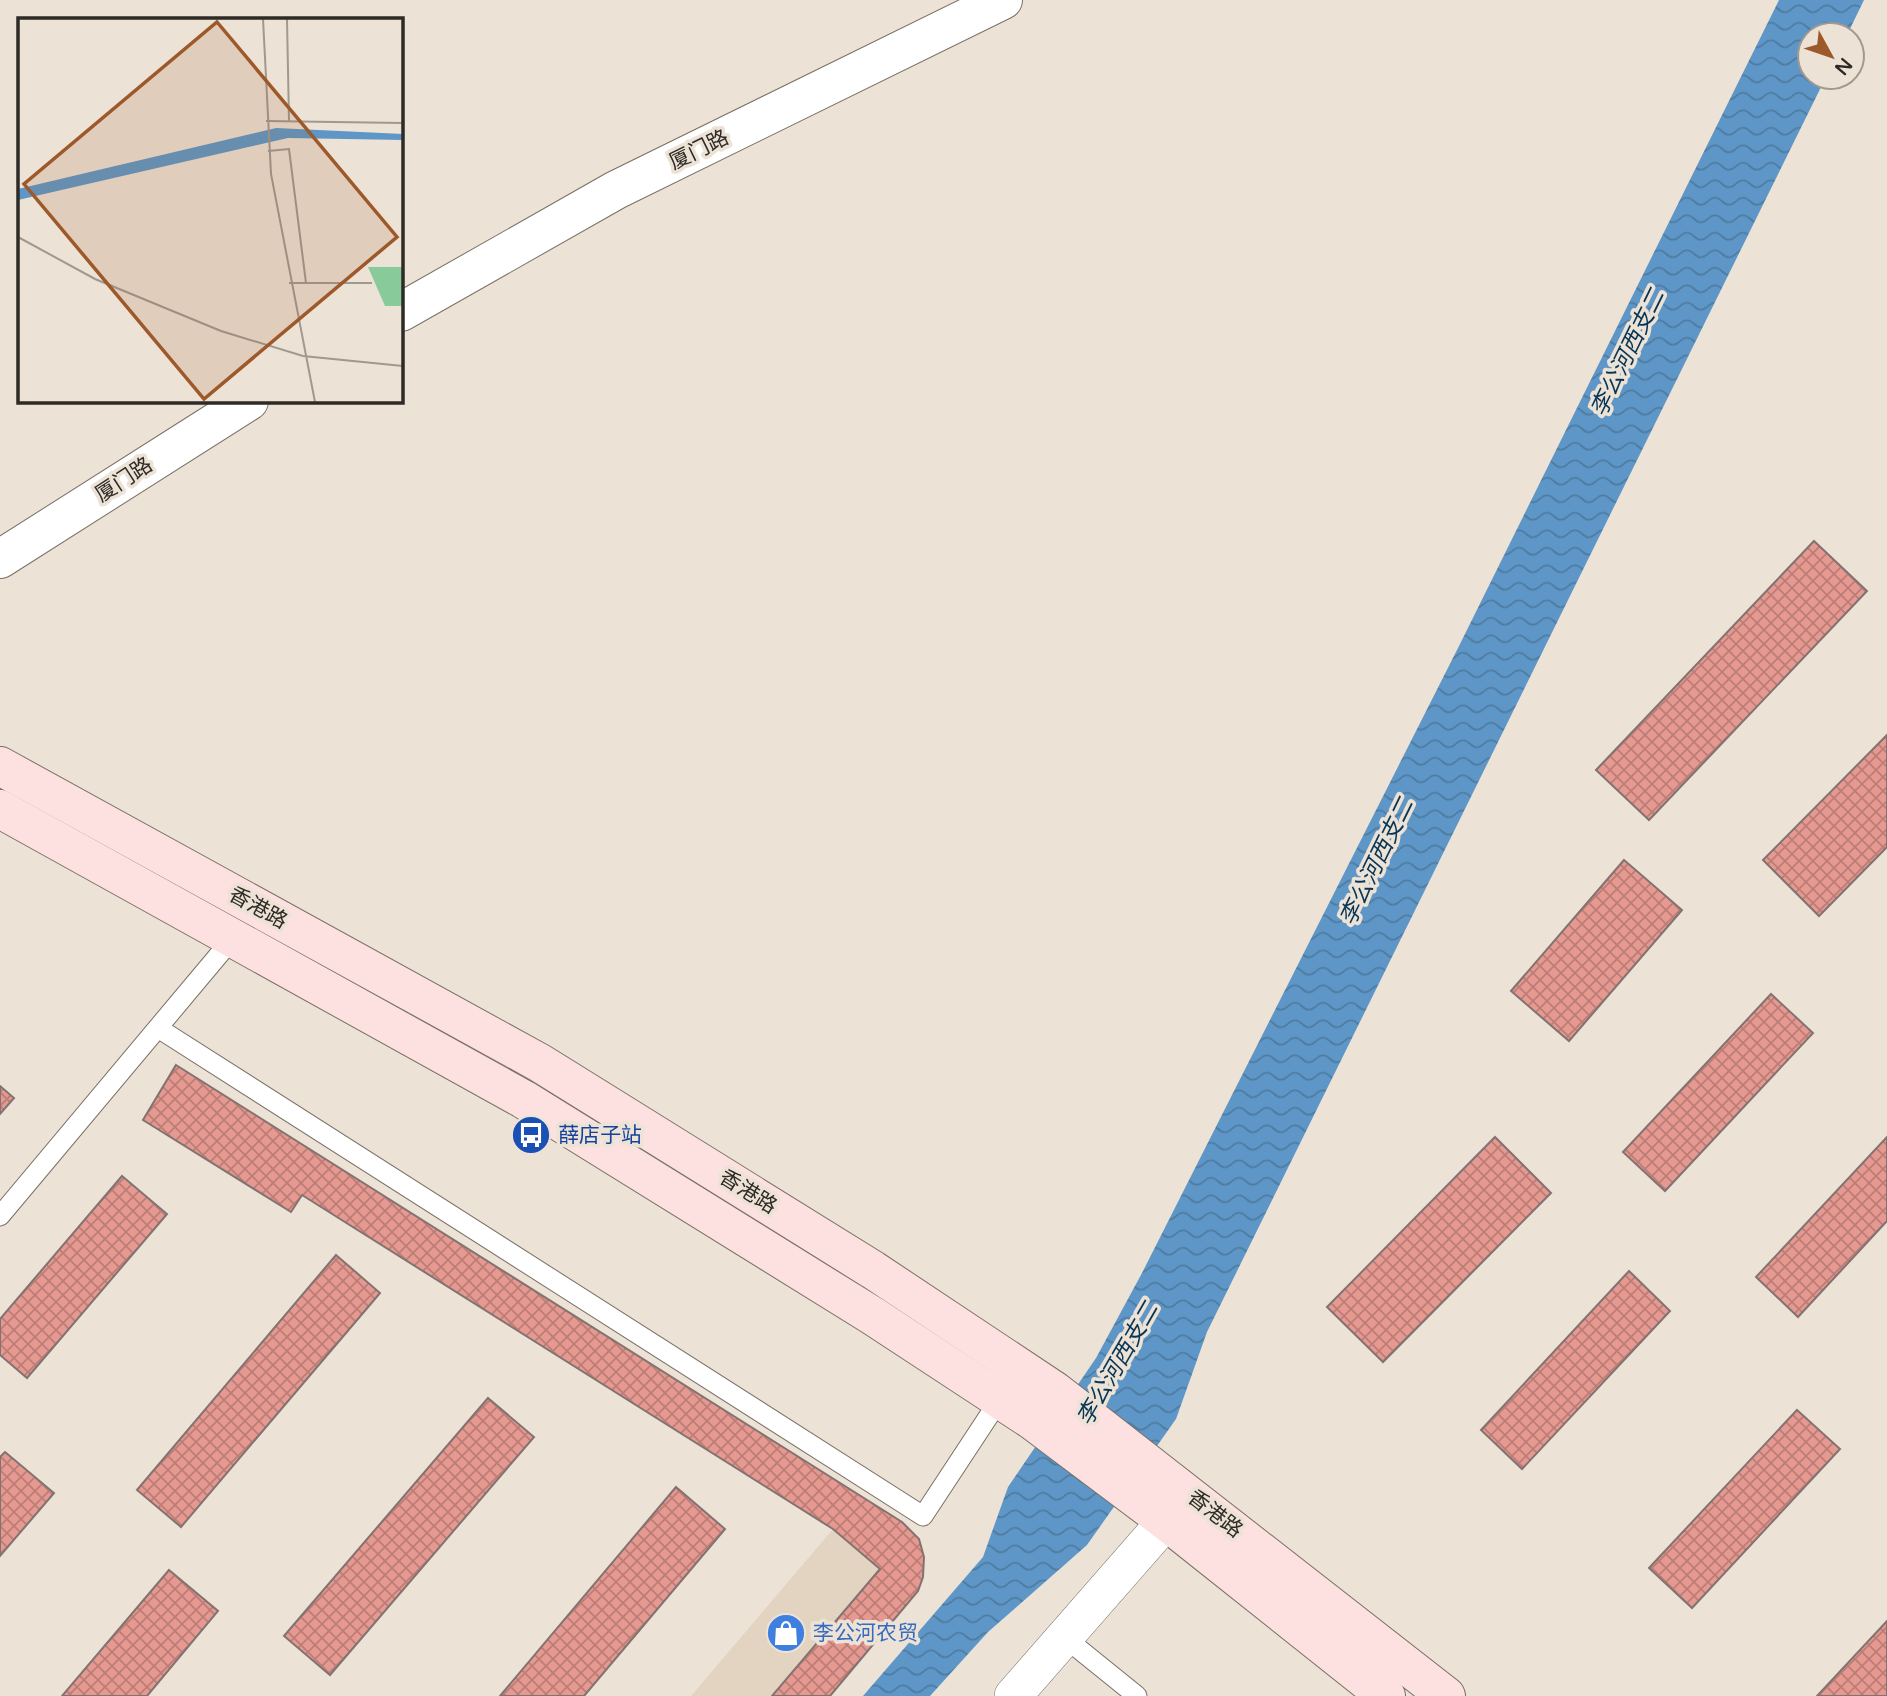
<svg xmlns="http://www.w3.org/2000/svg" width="1887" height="1696" viewBox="0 0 1887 1696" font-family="'Varela Round','Noto Sans SC',sans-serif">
<defs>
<pattern id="water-waves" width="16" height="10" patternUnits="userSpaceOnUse" patternTransform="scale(1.75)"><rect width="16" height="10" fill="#5e97c7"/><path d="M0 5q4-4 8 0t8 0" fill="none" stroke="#4e7ba1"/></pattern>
<pattern id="building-cross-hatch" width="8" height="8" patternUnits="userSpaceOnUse" patternTransform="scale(1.75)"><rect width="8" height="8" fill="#e69991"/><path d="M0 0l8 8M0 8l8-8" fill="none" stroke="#bb7d76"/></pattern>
</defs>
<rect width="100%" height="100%" fill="#ede2d6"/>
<!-- built -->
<polygon fill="#e3d4c2" points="833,1529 880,1569 772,1696 691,1696"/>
<!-- water -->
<polygon fill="url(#water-waves)" points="1779,0 1864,0 1847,35 1810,35 1810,77 1826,77 1207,1332 1176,1419 1087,1545 988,1632 930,1696 863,1696 983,1557 1008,1487 1096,1358 1142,1273 1459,646"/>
<!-- building -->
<g fill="url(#building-cross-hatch)" stroke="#827371" stroke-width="2">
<polygon points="1814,541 1867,591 1649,820 1596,770"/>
<polygon points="1887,735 1887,847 1819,916 1763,860"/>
<polygon points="1624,860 1682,910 1569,1041 1511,991"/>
<polygon points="1771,994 1813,1033 1665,1191 1623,1152"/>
<polygon points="176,1065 902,1522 919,1539 924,1557 923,1577 918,1591 830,1696 772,1696 880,1569 833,1529 302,1195 291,1212 143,1120"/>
<polygon points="0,1086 14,1098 0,1114"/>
<polygon points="1495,1137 1551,1193 1383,1362 1327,1307"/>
<polygon points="1887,1137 1887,1221 1798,1317 1756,1277"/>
<polygon points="122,1176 167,1214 27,1378 0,1355 0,1319"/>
<polygon points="336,1255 380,1293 181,1527 137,1490"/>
<polygon points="1629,1271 1670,1311 1522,1469 1481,1430"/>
<polygon points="488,1398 534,1437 330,1675 284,1636"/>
<polygon points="1797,1410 1840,1449 1692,1608 1649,1568"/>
<polygon points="5,1452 54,1493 0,1556 0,1457"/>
<polygon points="676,1487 725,1529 584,1696 500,1696"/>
<polygon points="169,1570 218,1611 147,1696 62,1696"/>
<polygon points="1887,1621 1887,1696 1817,1696"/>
</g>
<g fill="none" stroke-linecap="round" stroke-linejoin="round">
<!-- service casing -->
<g stroke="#796f65" stroke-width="21">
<g id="service">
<polyline points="158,1028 923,1516 1000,1399"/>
<polyline points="0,1216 233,938"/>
<polyline points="1064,1637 1137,1696"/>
</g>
</g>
<!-- minor casing -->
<g stroke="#796f65" stroke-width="38">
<polyline id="minor" points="1013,1696 1166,1521"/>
</g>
<!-- tertiary casing -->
<g stroke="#796f65" stroke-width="40">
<g id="tertiary">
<polyline points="401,312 616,190 1003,0"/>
<polyline points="0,559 249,401"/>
</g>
</g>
<!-- secondary casing -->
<g stroke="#796f65" stroke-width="40">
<g id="secondary">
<polyline points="0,766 540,1063 873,1270 1055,1391 1446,1696"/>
<polyline points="0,809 523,1099 873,1316 1033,1421 1166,1521 1386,1696"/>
</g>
</g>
<!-- service -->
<use href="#service" stroke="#fff" stroke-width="19"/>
<!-- minor -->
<use href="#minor" stroke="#fff" stroke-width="37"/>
<!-- tertiary -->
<use href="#tertiary" stroke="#fff" stroke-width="38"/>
<!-- secondary -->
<use href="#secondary" stroke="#fce1e0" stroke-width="38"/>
</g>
<!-- icons -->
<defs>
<g id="bus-disc" transform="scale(2.0125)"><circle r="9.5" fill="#1a4fb4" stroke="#ede2d6"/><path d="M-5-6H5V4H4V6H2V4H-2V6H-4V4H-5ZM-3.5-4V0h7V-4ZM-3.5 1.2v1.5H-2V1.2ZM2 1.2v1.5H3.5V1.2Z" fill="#fff"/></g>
<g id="shop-disc" transform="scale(2.0125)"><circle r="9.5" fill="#3f7fe0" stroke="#ede2d6"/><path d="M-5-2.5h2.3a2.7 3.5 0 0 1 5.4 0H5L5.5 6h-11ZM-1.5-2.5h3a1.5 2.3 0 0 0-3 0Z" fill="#fff"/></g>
</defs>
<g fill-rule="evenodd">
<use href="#bus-disc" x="531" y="1135"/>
<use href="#shop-disc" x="786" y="1633"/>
</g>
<g text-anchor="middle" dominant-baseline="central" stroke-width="7" stroke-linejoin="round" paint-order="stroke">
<!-- street labels -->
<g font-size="21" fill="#2e2a26" stroke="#ede2d6">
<text transform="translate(699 150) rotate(-26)">厦门路</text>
<text transform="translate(124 480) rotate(-33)">厦门路</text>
<text transform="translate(258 908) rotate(29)">香港路</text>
<text transform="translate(748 1192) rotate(32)">香港路</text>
<text transform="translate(1215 1514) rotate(38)">香港路</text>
</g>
<!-- transit labels -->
<g font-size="21" fill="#164399" stroke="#ede2d6" text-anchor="start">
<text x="558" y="1135">薛店子站</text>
</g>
<!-- shop labels -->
<g font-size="21" fill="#366cbe" stroke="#ede2d6" text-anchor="start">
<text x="813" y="1633">李公河农贸</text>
</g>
<!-- water labels -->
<g font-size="23" font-style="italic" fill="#073555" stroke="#ede2d6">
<text transform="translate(1628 353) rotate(-64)">李公河西支二</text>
<text transform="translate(1377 862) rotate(-64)">李公河西支二</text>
<text transform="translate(1118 1364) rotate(-60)">李公河西支二</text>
</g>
</g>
<!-- overview -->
<g transform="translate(18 18)">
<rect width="385" height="385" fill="#ede2d6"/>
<path d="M350 249H385V288H367Z" fill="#89ca9b"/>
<path d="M258 110 385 116V122L270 120 0 182V171Z" fill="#5e97c7"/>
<path fill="none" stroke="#a19890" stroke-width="2" d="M245 1 253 156 297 384M269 1 271 103M248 103 385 105M250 133 271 131 288 265M0 219 77 261 203 313 285 338 385 348M271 265H354"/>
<path fill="#9d592a" fill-opacity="0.15" stroke="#9d592a" stroke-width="3.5" d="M199 4 379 219 186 381 6 166Z"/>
<rect width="385" height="385" fill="none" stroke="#2e2a26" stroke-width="3.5"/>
</g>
<!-- north arrow -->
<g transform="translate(1831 56) rotate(130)"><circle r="33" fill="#ede2d6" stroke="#a19890" stroke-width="2"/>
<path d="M0-5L12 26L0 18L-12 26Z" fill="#9d592a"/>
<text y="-10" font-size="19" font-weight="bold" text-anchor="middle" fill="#2e2a26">N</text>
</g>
</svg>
